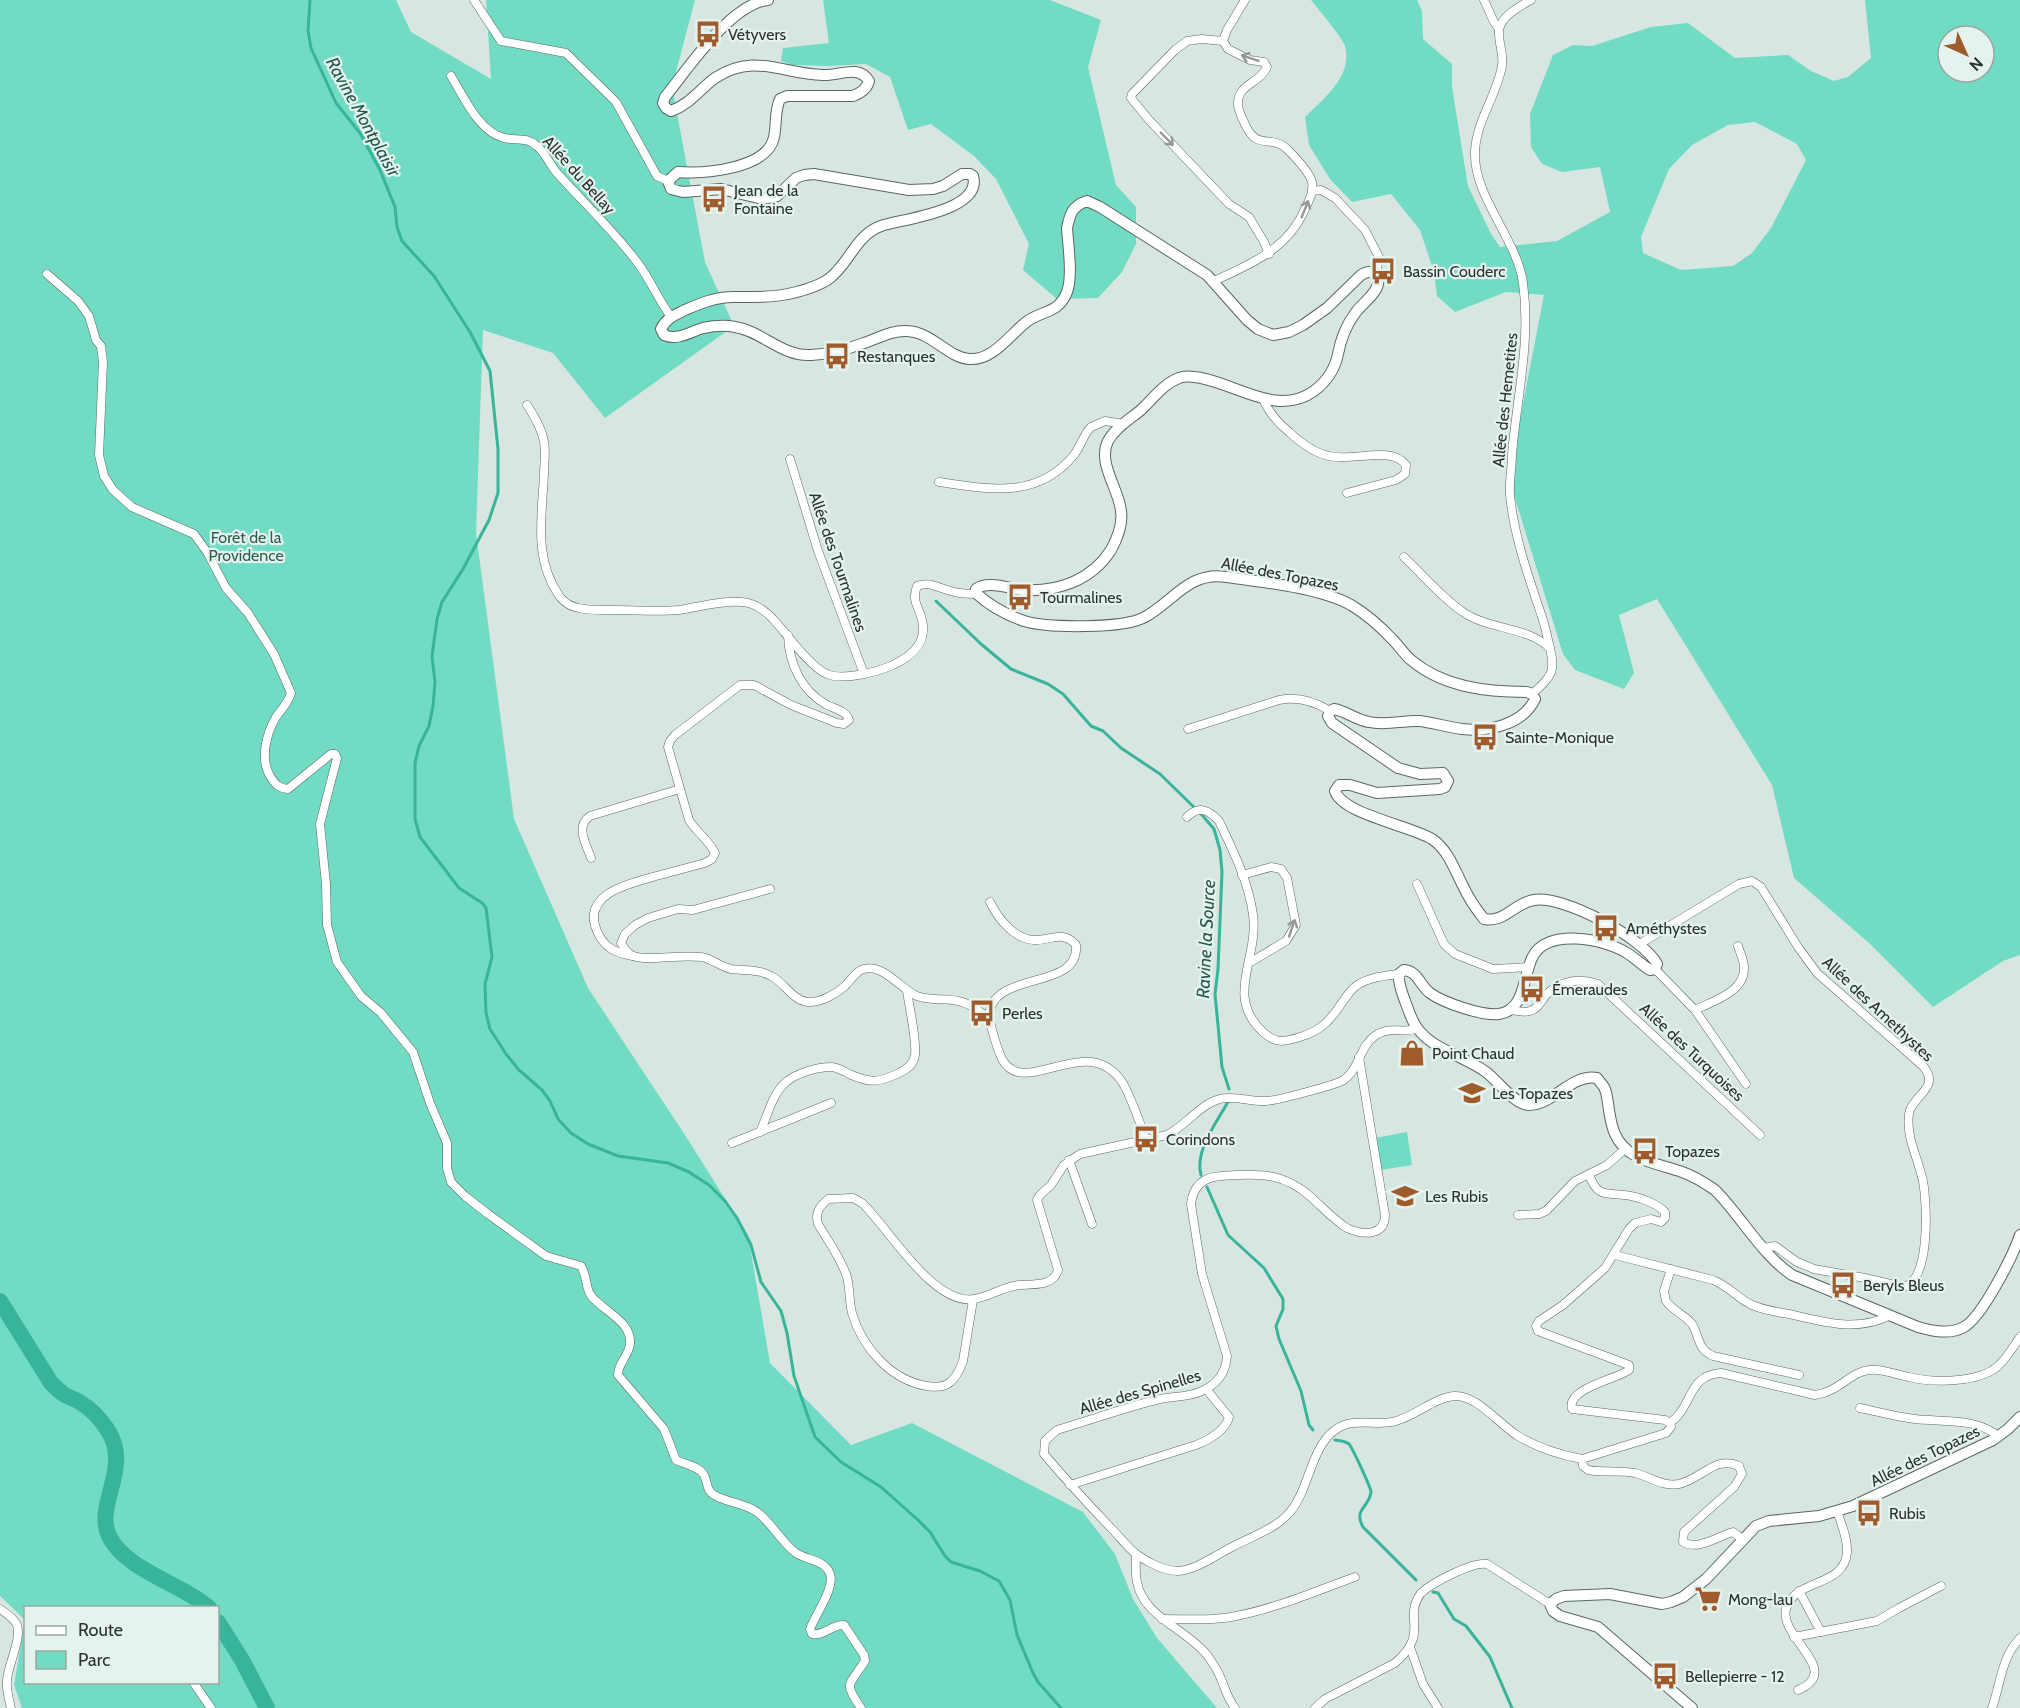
<svg xmlns="http://www.w3.org/2000/svg" width="2020" height="1708" viewBox="0 0 2020 1708" font-family="Cabin,sans-serif">
<rect width="100%" height="100%" fill="#d8e6e2"/>
<!-- green -->
<g fill="#71dcc3" fill-rule="evenodd">
<path d="M0 0H396L411 32 491 79 486 0H695L672 87 705 262 734 326 605 418 553 353 483 330 476 533 514 819 588 988 685 1135 748 1235 770 1363 851 1445 912 1423 1083 1512 1115 1554 1133 1599 1157 1638 1217 1708H22L14 1685 25 1620 0 1596ZM26 1608H218V1682H26Z"/>
<polygon points="823,0 1050,0 1101,20 1088,67 1116,185 1136,207 1136,244 1122,272 1098,298 1057,299 1023,270 1029,244 996,179 974,156 931,124 908,130 890,77 866,64 828,66 792,65 781,61 783,48 829,43"/>
<path d="M1311 0H1417L1422 11 1423 39 1452 64V87L1468 186 1491 234 1500 247 1557 241 1610 212 1600 167 1562 172 1542 164 1531 147 1530 114 1553 55 1573 45 1592 46 1651 27 1688 23 1735 58 1788 55 1811 71 1834 81 1848 77 1871 58 1865 0H2020V955L2003 961 1933 1007 1869 943 1794 878 1772 785 1657 599 1619 615 1634 673 1624 689 1575 670 1563 654 1514 495 1513 455 1544 295 1506 292 1455 312 1437 296 1434 272 1420 230 1391 194 1352 202 1330 179 1309 145 1305 117C1324 98 1353 76 1345 46 1342 37 1318 9 1311 0ZM1948 36H1984V72H1948ZM1755 122 1797 144 1806 160 1771 228 1752 253 1733 266 1681 270 1643 253 1641 237 1669 169 1692 145 1728 125Z"/>
<polygon points="1407,1132 1412,1165 1381,1170 1375,1138"/>
</g>
<g fill="none" stroke-linecap="round" stroke-linejoin="round">
<!-- stream -->
<g stroke="#38b49b" stroke-width="3">
<polyline points="310,0 308,31 311,48 336,103 360,133 380,170 395,207 397,227 402,241 434,276 470,332 490,371 498,449 498,493 489,520 463,569 442,602 437,619 432,656 435,682 433,706 429,726 419,746 415,763 415,819 420,837 459,888 482,903 486,908 492,957 485,984 486,1013 490,1029 506,1054 519,1070 542,1090 550,1101 558,1119 571,1133 588,1144 618,1156 668,1163 689,1172 709,1185 725,1201 737,1218 751,1245 761,1282 781,1311 787,1333 794,1376 815,1437 841,1462 881,1487 918,1520 930,1532 945,1556 951,1562 980,1571 999,1581 1010,1600 1017,1635 1033,1673 1038,1682 1061,1708"/>
<polyline points="936,601 981,644 1011,669 1048,684 1063,694 1091,726 1103,731 1121,748 1160,774 1202,815 1214,829 1220,850 1222,872 1218,969 1215,994 1222,1067 1229,1089"/>
<path d="M1201 1175C1194 1150 1218 1121 1229 1100"/>
<polyline points="1207,1187 1228,1235 1264,1268 1283,1299 1283,1309 1276,1326 1279,1339 1301,1391 1309,1425 1313,1430"/>
<path d="M1335 1440C1340 1441 1345 1441 1349 1444 1352 1447 1371 1488 1371 1492 1369 1508 1353 1509 1363 1527L1416 1580"/>
<polyline points="1433,1592 1438,1593 1454,1619 1466,1626 1490,1657 1512,1708"/>
</g>
<!-- river -->
<g stroke="#38b49b" stroke-width="16">
<path d="M0 1301 51 1383C55 1387 60 1392 65 1395 70 1398 76 1399 81 1403 91 1409 101 1420 107 1429 133 1467 94 1504 109 1536 126 1571 183 1584 209 1608"/>
<polyline points="218,1622 242,1660 267,1708"/>
</g>
<!-- street casing -->
<g stroke="#5b6764" stroke-width="9">
<g id="street">
<polyline points="474,0 501,41 566,53 616,102 657,176 668,181"/>
<polyline points="1484,0 1494,22 1499,29"/>
<path d="M1531 0C1520 6 1501 16 1499 30 1498 42 1504 54 1502 66 1497 95 1476 121 1475 152 1473 196 1517 239 1523 283 1531 341 1517 397 1512 454 1512 467 1509 482 1510 495 1514 537 1529 578 1542 617 1545 626 1547 635 1549 644 1556 672 1553 675 1532 694"/>
<polyline points="1223,41 1202,39 1187,41 1175,50 1132,94 1131,98 1149,120 1229,204 1249,217 1264,242 1269,254"/>
<path d="M451 76C464 97 478 131 504 138 517 141 527 136 538 147 546 154 550 165 557 173 584 203 613 230 637 262 650 279 658 299 671 317"/>
<polyline points="1312,191 1321,190 1335,198 1365,230 1379,257 1376,274"/>
<path d="M47 274 78 301 89 316 96 340 101 346 103 362 99 455 104 476 113 490 132 507 194 534 207 552 226 588 248 613 274 654 291 693C288 703 282 709 276 717 266 734 260 759 270 776 275 784 278 788 288 789L331 754H335L337 758 320 824 326 884 327 925 337 962 361 996 381 1013 413 1052 430 1103 447 1143V1168L451 1182 465 1196 488 1214 546 1256 581 1266C588 1278 585 1289 592 1297 604 1311 632 1322 630 1344 629 1355 618 1363 618 1375L664 1429 676 1460C685 1464 700 1467 704 1475 708 1483 706 1490 714 1495 728 1503 744 1503 757 1512 772 1523 781 1542 796 1553 806 1560 826 1560 830 1574 835 1588 815 1615 810 1629L812 1634C825 1636 832 1624 844 1625L864 1655 865 1661C849 1686 843 1682 861 1708"/>
<path d="M1214 281C1251 264 1288 249 1305 209 1309 201 1314 191 1312 182 1309 171 1295 157 1287 149 1270 133 1257 153 1244 122 1241 116 1238 110 1238 104 1237 84 1261 83 1267 67L1264 62 1250 60 1228 49 1223 41 1227 30 1245 0"/>
<path d="M1263 399C1269 413 1278 423 1289 432 1301 443 1314 453 1329 456 1353 462 1391 445 1406 465L1405 474 1396 480 1347 493"/>
<path d="M527 405C535 417 542 429 544 442 546 453 544 464 544 474 542 517 533 559 560 597 565 603 572 607 579 608 591 611 604 610 615 610 636 610 658 612 679 610 699 607 722 600 742 602 755 603 764 610 773 619 786 633 811 668 827 674 843 681 877 672 893 665 914 655 929 641 921 616 917 605 912 599 917 586 930 581 938 588 951 591 959 594 968 594 977 594"/>
<polyline points="790,459 818,551 864,674"/>
<path d="M939 482C988 489 1037 500 1074 455 1081 446 1083 435 1091 427L1105 421 1124 424"/>
<path d="M1404 557C1423 575 1442 598 1463 612 1489 630 1526 626 1550 648"/>
<path d="M1188 729 1279 700C1298 696 1314 701 1330 711"/>
<path d="M1187 817C1199 805 1209 810 1219 821 1233 850 1249 883 1253 915 1259 959 1224 996 1263 1032 1276 1044 1284 1042 1300 1037 1320 1031 1330 1021 1341 1004 1346 998 1349 991 1356 986 1368 977 1385 976 1399 974"/>
<path d="M591 858C586 844 575 826 590 816L680 789"/>
<polyline points="1242,875 1271,867 1281,869 1287,878 1296,925 1286,941 1249,963"/>
<polyline points="1417,884 1444,944 1455,954 1493,969 1529,967"/>
<path d="M770 889 693 910 678 909 648 918 635 925 625 934 621 943C624 948 627 953 633 956 649 962 684 953 706 958 714 961 722 967 731 969 745 971 758 969 771 976 784 982 793 1001 808 1002 820 1003 836 994 845 986 850 981 855 973 861 970 882 961 900 989 917 996 931 1001 944 998 958 1001 970 1003 979 1011 989 1019"/>
<path d="M990 902C998 919 1016 941 1036 940 1052 940 1063 930 1076 945 1080 993 988 968 989 1019 993 1032 996 1047 1002 1059 1024 1100 1084 1032 1120 1079 1129 1090 1140 1124 1146 1139"/>
<path d="M1638 945 1739 884 1752 881 1761 887 1798 947 1817 973 1924 1067C1939 1087 1917 1093 1910 1110 1907 1119 1909 1132 1911 1141 1915 1155 1920 1168 1923 1181 1927 1204 1931 1281 1903 1287L1865 1278 1814 1269 1797 1262 1775 1246 1764 1248"/>
<path d="M633 956C616 953 604 948 597 931 580 892 635 882 660 875 675 871 690 867 705 863L712 859 715 853C709 840 696 832 689 820L668 747 670 741 675 735 740 685H754L791 705 837 723 844 724 849 720C846 711 836 709 827 705 801 691 789 663 788 635"/>
<polyline points="1655,969 1695,1010 1746,1084"/>
<path d="M1511 1010C1517 1011 1523 1013 1530 1011 1538 1009 1541 1001 1546 995 1560 980 1579 978 1598 984L1760 1135"/>
<path d="M1695 1010C1713 1001 1744 992 1744 969 1745 962 1740 953 1738 946"/>
<path d="M1359 1057 1385 1215C1385 1237 1362 1235 1347 1228 1334 1220 1323 1208 1312 1198 1284 1172 1256 1173 1221 1176 1203 1177 1193 1186 1191 1204L1202 1274 1227 1356C1226 1371 1219 1382 1206 1389 1192 1397 1176 1396 1160 1399 1126 1407 1091 1420 1057 1430L1045 1441 1044 1454C1066 1480 1088 1504 1111 1528 1119 1536 1127 1547 1136 1554 1147 1562 1164 1571 1178 1571 1196 1570 1216 1555 1232 1547 1250 1537 1276 1529 1290 1512 1309 1490 1311 1447 1335 1430 1354 1416 1376 1427 1396 1421 1417 1415 1434 1398 1454 1396 1476 1394 1500 1425 1518 1436 1538 1448 1560 1455 1582 1459"/>
<path d="M760 1132C767 1117 772 1095 785 1083 796 1073 817 1067 832 1067 838 1068 844 1071 849 1074 870 1083 877 1083 897 1074 906 1070 914 1065 915 1055 917 1039 909 1008 907 990"/>
<polyline points="732,1143 831,1103"/>
<polyline points="1069,1160 1092,1224"/>
<polyline points="1518,1215 1539,1214 1546,1211 1575,1181 1607,1165 1625,1149"/>
<path d="M1615 1255 1713 1280C1729 1286 1738 1299 1752 1305 1763 1310 1777 1312 1789 1314 1823 1322 1856 1332 1889 1316"/>
<path d="M1671 1269 1664 1291 1666 1301C1673 1311 1685 1315 1692 1324 1700 1337 1697 1349 1713 1356L1799 1375"/>
<path d="M973 1300 963 1361C956 1380 948 1390 927 1386 890 1380 862 1347 852 1313 849 1301 850 1288 847 1277 841 1258 828 1241 818 1224 815 1213 819 1207 828 1199L853 1198 862 1203C888 1227 933 1306 974 1299 989 1297 1002 1287 1019 1285 1033 1284 1053 1287 1058 1270L1037 1200 1040 1195 1051 1185 1064 1165 1080 1154 1167 1135C1185 1126 1202 1103 1220 1099 1235 1095 1251 1102 1266 1101 1276 1101 1334 1085 1342 1081 1360 1071 1359 1044 1378 1034 1391 1026 1405 1034 1418 1028"/>
<path d="M1860 1408C1878 1412 1897 1417 1915 1419 1942 1422 1971 1418 1994 1433L1993 1440"/>
<path d="M1670 1423C1693 1407 1687 1375 1721 1373L1815 1395C1839 1392 1850 1372 1869 1370 1881 1368 1897 1375 1909 1377 1933 1383 1979 1383 1998 1366 2007 1358 2013 1347 2020 1337"/>
<path d="M1582 1459 1666 1433 1671 1427 1670 1423 1665 1420 1572 1409C1566 1388 1618 1379 1629 1370V1365L1546 1334 1538 1331 1536 1326 1539 1321 1563 1305 1605 1268 1629 1229 1635 1223 1651 1219 1661 1222 1665 1218V1212C1657 1204 1642 1198 1631 1196 1609 1191 1598 1201 1589 1174"/>
<path d="M1582 1459 1583 1466 1588 1470C1604 1473 1620 1470 1635 1473 1651 1477 1662 1487 1679 1484 1702 1479 1715 1455 1739 1466L1742 1474 1734 1487 1684 1532 1683 1542C1698 1551 1718 1536 1733 1532L1742 1539"/>
<path d="M1070 1485 1196 1445C1209 1440 1226 1430 1229 1417L1206 1389"/>
<path d="M1136 1554C1136 1563 1135 1573 1137 1582 1143 1617 1187 1629 1207 1655 1212 1662 1218 1670 1221 1679 1226 1690 1227 1698 1235 1708"/>
<polyline points="1799,1591 1821,1632"/>
<path d="M0 1609C6 1613 14 1618 17 1625 22 1638 8 1665 7 1680 6 1690 9 1699 11 1708"/>
<path d="M1162 1619C1187 1619 1212 1621 1236 1616 1277 1608 1316 1591 1355 1577"/>
<polyline points="1794,1637 1877,1621 1899,1608 1941,1586"/>
<polyline points="1410,1647 1423,1684 1438,1708"/>
<polyline points="193,1682 211,1708"/>
<path d="M1798 1690C1844 1671 1779 1638 1786 1609 1794 1578 1845 1588 1847 1552 1848 1539 1841 1523 1837 1511"/>
<path d="M1315 1708 1325 1699 1395 1663C1431 1632 1402 1619 1421 1593 1432 1583 1473 1561 1487 1564L1550 1604"/>
<path d="M1992 1708C2001 1683 2001 1658 2020 1638"/>
</g>
</g>
<!-- secondary casing -->
<g stroke="#5b6764" stroke-width="12">
<g id="secondary">
<path d="M768 0C730 4 688 69 665 97L663 103 666 108 671 111C689 105 700 89 715 78 754 52 782 74 823 75 840 76 858 64 869 81 867 89 861 93 853 96H787L780 99C774 112 777 124 774 137 768 169 704 174 678 172L668 181 671 189 683 192 721 189 762 199 777 196 796 178 804 175 814 174 909 190 933 189 943 186 962 174H970L973 176C983 211 901 219 881 226 856 235 850 262 830 278 818 287 802 291 788 294 769 298 752 297 733 297 716 297 701 303 685 310 675 315 666 318 661 329L664 335C677 341 690 332 703 328 713 326 725 325 735 327 762 331 782 357 811 355 828 354 848 349 864 343 879 338 892 330 907 331 932 332 947 357 969 359 992 361 1009 336 1025 323 1040 310 1058 315 1067 292 1073 276 1068 245 1067 228 1070 214 1072 206 1087 201L1100 207 1207 275 1247 320 1258 329 1273 335 1289 332 1303 325 1327 308 1361 275C1369 270 1381 271 1378 284 1376 294 1362 304 1356 312 1346 325 1341 338 1338 354 1335 369 1326 382 1314 391 1278 417 1238 385 1201 378 1194 377 1186 375 1179 378 1163 384 1153 399 1141 410 1130 419 1115 428 1108 441 1097 463 1119 489 1121 511 1123 524 1117 539 1111 550 1092 580 1058 592 1024 590 1010 589 988 580 976 589L977 594C990 606 1007 615 1024 621 1047 628 1124 629 1145 617 1175 600 1189 571 1227 577 1263 582 1320 588 1351 605 1366 614 1381 627 1393 640 1399 646 1404 654 1411 660 1443 687 1486 692 1527 692L1532 694 1535 699C1523 725 1488 732 1462 729 1448 727 1434 723 1420 721 1403 720 1386 726 1369 722 1356 720 1346 711 1334 709L1330 711 1328 716 1332 723 1398 768 1420 774 1443 773 1448 781 1445 787 1440 789 1377 793 1350 785H1339L1335 791C1342 814 1411 826 1432 839 1448 850 1454 868 1462 884 1468 897 1475 908 1484 919 1505 923 1514 903 1534 900 1564 895 1643 938 1657 964L1655 969 1650 970C1642 965 1635 958 1627 953 1605 939 1546 927 1532 958 1523 977 1525 1010 1499 1014 1482 1016 1444 1003 1430 993 1420 986 1418 971 1404 970L1399 974C1398 984 1402 992 1405 1001 1408 1008 1410 1016 1414 1023 1428 1049 1463 1055 1486 1072 1497 1080 1515 1105 1529 1105 1553 1105 1572 1073 1597 1078L1604 1087 1606 1092C1609 1105 1609 1121 1615 1134 1627 1161 1657 1163 1682 1172 1694 1176 1705 1183 1715 1190 1741 1216 1762 1255 1792 1275L1918 1327C1932 1331 1949 1335 1964 1327 1982 1317 2013 1256 2020 1235"/>
<polyline points="1692,1708 1598,1627 1560,1616 1553,1611 1550,1604 1556,1599 1564,1596 1610,1594 1662,1604 1671,1602 1683,1597 1706,1579 1756,1526 1769,1521 1819,1516 1853,1506 1993,1440 2008,1429 2020,1417"/>
</g>
</g>
<!-- street -->
<use href="#street" stroke="#fff" stroke-width="8"/>
<!-- secondary -->
<use href="#secondary" stroke="#fff" stroke-width="10"/>
</g>
<!-- one-way arrows -->
<defs><path id="oneway-shaft" d="M-6 0H5M1.5-3L5.5 0L1.5 3" fill="none" stroke-width="1.6" stroke-linecap="round" stroke-linejoin="round" transform="scale(1.5)"/></defs>
<g stroke="#969898">
<use href="#oneway-shaft" transform="translate(1250 58) rotate(-162)"/>
<use href="#oneway-shaft" transform="translate(1167 139) rotate(46)"/>
<use href="#oneway-shaft" transform="translate(1305 209) rotate(-68)"/>
<use href="#oneway-shaft" transform="translate(1292 928) rotate(-71)"/>
</g>
<!-- icons -->
<defs>
<g id="bus-bare" transform="scale(2.07)"><path d="M-5-6H5V4H4V6H2V4H-2V6H-4V4H-5ZM-3.5-4V0h7V-4ZM-3.5 1.2v1.5H-2V1.2ZM2 1.2v1.5H3.5V1.2Z" fill="#9f5b2b" stroke="#e5f3ef" stroke-width="2.5" paint-order="stroke"/></g>
<g id="shop-bare" transform="scale(2.07)"><path d="M-5-2.5h2.3a2.7 3.5 0 0 1 5.4 0H5L5.5 6h-11ZM-1.5-2.5h3a1.5 2.3 0 0 0-3 0Z" fill="#9f5b2b" stroke="#e5f3ef" stroke-width="2.5" paint-order="stroke"/></g>
<g id="school-bare" transform="scale(2.07)"><path d="M0-5L7-2L0 1L-7-2ZM-4 1L0 2.5L4 1V4Q0 6-4 4Z" fill="#9f5b2b" stroke="#e5f3ef" stroke-width="2.5" paint-order="stroke"/></g>
<g id="supermarket-bare" transform="scale(2.07)"><path d="M-6-5.5h2.5l.6 2H6L4.5 2H-2.5L-4.4-4H-6ZM-1.5 3.2a1.3 1.3 0 1 0 .1 0ZM3 3.2a1.3 1.3 0 1 0 .1 0Z" fill="#9f5b2b" stroke="#e5f3ef" stroke-width="2.5" paint-order="stroke"/></g>
</defs>
<g fill-rule="evenodd">
<use href="#bus-bare" x="708" y="34"/>
<use href="#bus-bare" x="714" y="199"/>
<use href="#bus-bare" x="1383" y="271"/>
<use href="#bus-bare" x="837" y="356"/>
<use href="#bus-bare" x="1020" y="597"/>
<use href="#bus-bare" x="1485" y="737"/>
<use href="#bus-bare" x="1606" y="928"/>
<use href="#bus-bare" x="1532" y="989"/>
<use href="#bus-bare" x="982" y="1013"/>
<use href="#shop-bare" x="1412" y="1053"/>
<use href="#school-bare" x="1472" y="1093"/>
<use href="#bus-bare" x="1146" y="1139"/>
<use href="#bus-bare" x="1645" y="1151"/>
<use href="#school-bare" x="1405" y="1196"/>
<use href="#bus-bare" x="1843" y="1285"/>
<use href="#bus-bare" x="1869" y="1513"/>
<use href="#supermarket-bare" x="1708" y="1599"/>
<use href="#bus-bare" x="1665" y="1676"/>
</g>
<g text-anchor="middle" dominant-baseline="central" stroke-width="4.5" stroke-linejoin="round" paint-order="stroke">
<!-- poi labels -->
<g font-size="16" fill="#2c3230" stroke="#e5f3ef" text-anchor="start">
<text x="728" y="34">Vétyvers</text>
<text x="734" y="190">Jean de la<tspan x="734" dy="18">Fontaine</tspan></text>
<text x="1403" y="271">Bassin Couderc</text>
<text x="857" y="356">Restanques</text>
<text x="1040" y="597">Tourmalines</text>
<text x="1505" y="737">Sainte-Monique</text>
<text x="1626" y="928">Améthystes</text>
<text x="1552" y="989">Émeraudes</text>
<text x="1002" y="1013">Perles</text>
<text x="1432" y="1053">Point Chaud</text>
<text x="1492" y="1093">Les Topazes</text>
<text x="1166" y="1139">Corindons</text>
<text x="1665" y="1151">Topazes</text>
<text x="1425" y="1196">Les Rubis</text>
<text x="1863" y="1285">Beryls Bleus</text>
<text x="1889" y="1513">Rubis</text>
<text x="1728" y="1599">Mong-lau</text>
<text x="1685" y="1676">Bellepierre - 12</text>
</g>
<!-- street labels -->
<g font-size="16" fill="#2c3230" stroke="#e5f3ef">
<text transform="translate(579 175) rotate(48)">Allée du Bellay</text>
<text transform="translate(1505 400) rotate(-84)">Allée des Hemetites</text>
<text transform="translate(838 562) rotate(71)">Allée des Tourmalines</text>
<text transform="translate(1280 574) rotate(11)">Allée des Topazes</text>
<text transform="translate(1878 1009) rotate(43)">Allée des Amethystes</text>
<text transform="translate(1692 1052) rotate(43)">Allée des Turquoises</text>
<text transform="translate(1140 1392) rotate(-16)">Allée des Spinelles</text>
<text transform="translate(1925 1456) rotate(-26)">Allée des Topazes</text>
</g>
<!-- park labels -->
<g font-size="16" fill="#2c5e52" stroke="#e5f3ef">
<text x="246" y="537">Forêt de la<tspan x="246" dy="18">Providence</tspan></text>
</g>
<!-- water labels -->
<g font-size="18" font-style="italic" fill="#26584d" stroke="#e5f3ef">
<text transform="translate(363 117) rotate(61)">Ravine Montplaisir</text>
<text transform="translate(1206 939) rotate(-87)">Ravine la Source</text>
</g>
</g>
<!-- legend -->
<rect x="24" y="1606" width="195" height="78" fill="#e5f3ef" stroke="#9ba6a3" stroke-width="1.5"/>
<rect x="36" y="1626" width="30" height="9" fill="#ffffff" stroke="#9ba6a3" stroke-width="1.5"/>
<text x="78" y="1636" font-size="18" fill="#2c3230">Route</text>
<rect x="36" y="1651" width="30" height="18" fill="#71dcc3" stroke="#9ba6a3" stroke-width="1.5"/>
<text x="78" y="1666" font-size="18" fill="#2c3230">Parc</text>
<!-- north arrow -->
<g transform="translate(1966 54) rotate(135)"><circle r="28" fill="#e5f3ef" stroke="#9ba6a3" stroke-width="1.5"/>
<path d="M0-4.5L10 22L0 15L-10 22Z" fill="#9f5b2b"/>
<text y="-9" font-size="16" font-weight="bold" text-anchor="middle" fill="#2c3230">N</text>
</g>
</svg>
